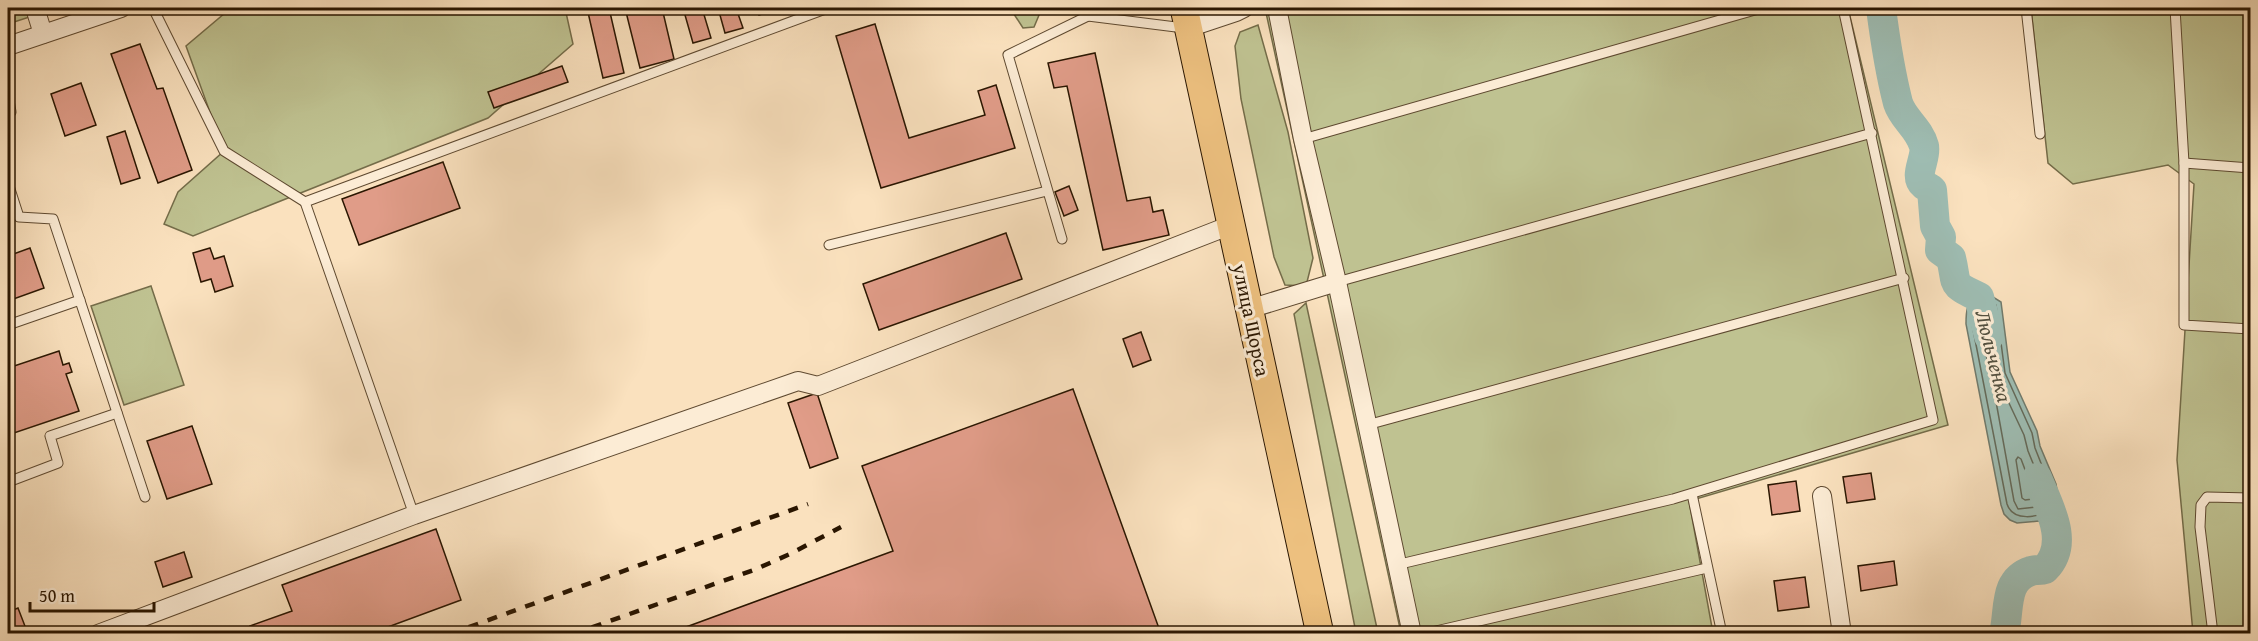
<svg xmlns="http://www.w3.org/2000/svg" width="2258" height="641" viewBox="0 0 2258 641" font-family="'Gentium Book Plus',serif">
<rect width="100%" height="100%" fill="#fae1be"/>
<filter id="stains"><feTurbulence type="fractalNoise" baseFrequency=".00333" numOctaves="4"/><feColorMatrix values="0 0 0 0 .2 0 0 0 0 .09 0 0 0 0 .02 0 0 0 .5 -.17"/></filter>
<radialGradient id="worn" r=".72"><stop offset=".6" stop-color="#630" stop-opacity="0"/><stop offset="1" stop-color="#630" stop-opacity=".3"/></radialGradient>
<!-- green -->
<g fill="#bfc291" stroke="#746c49" stroke-width="1.5">
<polygon points="8,8 57,8 8,24"/>
<polygon points="231,8 565,8 573,44 488,118 193,236 164,224 178,192 224,151 186,46"/>
<polygon points="1010,8 1042,8 1034,27 1023,28"/>
<polygon points="1265,8 1848,8 1948,425 1689,501 1713,633 1401,633"/>
<polygon points="2031,8 2250,8 2250,633 2193,633 2177,460 2194,184 2168,165 2073,184 2048,163"/>
<polygon points="1258,25 1288,132 1313,258 1306,286 1285,285 1274,257 1241,99 1235,46 1240,32"/>
<polygon points="151,286 184,385 124,405 91,306"/>
<polygon points="1306,303 1378,633 1356,633 1294,314"/>
</g>
<!-- water -->
<path fill="#9ebdb3" stroke="#707a6c" stroke-width="1.5" d="M1979 297H1993L2001 302 2010 372 2037 431 2040 446 2056 484 2059 503 2053 516 2039 521 2017 523 2010 520 2004 514 2001 505 1966 324C1966 312 1966 301 1979 297Z"/>
<g fill="none" stroke-linecap="round" stroke-linejoin="round">
<!-- shore -->
<g stroke="#646a5a" stroke-width="1.5">
<path d="M1979 303H1992L1996 305 2005 373 2032 433 2035 448 2050 486 2053 503 2051 509C2038 518 2013 522 2007 504L1972 324V310Z"/>
<polygon points="1982,310 1989,313 1995,366 2000,384 2024,435 2028,451 2043,488 2045,503 2036,507 2018,509 2014,501 1991,374 1980,332 1979,314"/>
<polygon points="2018,457 2021,459 2035,496 2033,499 2025,500 2022,498 2016,460"/>
</g>
<!-- river -->
<g stroke="#9ebdb3" stroke-width="30">
<path d="M1881 8C1885 39 1890 72 1898 103 1903 119 1919 128 1924 146 1927 158 1913 176 1924 185 1927 187 1930 188 1932 190L1935 226 1941 237 1940 250 1951 258C1958 286 1949 283 1979 297L1989 336"/>
<path d="M2004 634C2010 610 2003 580 2031 571 2036 569 2040 571 2045 569 2071 543 2048 505 2037 478"/>
</g>
</g>
<!-- building -->
<g fill="#e09c88" stroke="#2a1601" stroke-width="1.5">
<polygon points="587,8 609,8 624,73 603,78"/>
<polygon points="625,8 662,8 674,59 640,68"/>
<polygon points="683,8 702,8 711,38 693,43"/>
<polygon points="718,8 736,8 743,28 725,33"/>
<polygon points="756,8 783,8 759,15"/>
<polygon points="875,24 909,138 985,115 978,91 996,85 1015,148 881,188 836,36"/>
<polygon points="140,44 157,89 163,88 192,170 158,183 111,54"/>
<polygon points="1095,53 1127,201 1150,197 1153,212 1163,210 1169,235 1103,250 1067,86 1054,88 1048,63"/>
<polygon points="562,66 568,82 494,108 488,92"/>
<polygon points="81,83 96,125 65,136 51,94"/>
<polygon points="125,131 140,178 121,184 107,137"/>
<polygon points="443,162 460,208 359,245 342,199"/>
<polygon points="1069,186 1078,210 1064,216 1055,192"/>
<polygon points="1006,233 1022,279 879,330 863,284"/>
<polygon points="30,248 44,288 8,301 8,256"/>
<polygon points="210,248 214,259 224,256 233,286 215,292 211,279 201,282 193,253"/>
<polygon points="1141,332 1151,360 1133,367 1123,339"/>
<polygon points="59,351 63,365 69,363 72,372 66,374 79,411 8,435 8,368"/>
<polygon points="1073,389 1161,634 667,634 893,551 862,466"/>
<polygon points="817,393 838,458 810,468 788,403"/>
<polygon points="192,426 212,484 167,499 147,441"/>
<polygon points="1871,473 1875,499 1847,503 1843,477"/>
<polygon points="1796,481 1800,511 1772,515 1768,485"/>
<polygon points="436,529 461,600 369,634 253,634 250,626 292,611 282,585"/>
<polygon points="184,552 192,577 163,587 155,562"/>
<polygon points="1894,561 1897,585 1861,591 1858,566"/>
<polygon points="1805,577 1809,607 1778,611 1774,581"/>
<polygon points="18,608 28,634 8,634 8,612"/>
</g>
<g fill="none" stroke-linecap="round" stroke-linejoin="round">
<!-- service casing -->
<g stroke="#5e4930" stroke-width="11">
<g id="service">
<polyline points="153,8 224,151 305,202"/>
<polyline points="2026,8 2040,134"/>
<polyline points="2175,8 2184,163 2184,325 2250,329"/>
<polyline points="1088,16 1184,28"/>
<polyline points="8,94 11,112 8,114"/>
<polyline points="1303,139 1762,8"/>
<polyline points="2184,163 2250,168"/>
<polyline points="8,183 19,217 53,219 145,497"/>
<polyline points="1062,239 1008,55 1088,16 1086,8"/>
<polyline points="829,245 1047,191"/>
<polyline points="1337,282 1872,133"/>
<polyline points="8,325 80,300"/>
<polyline points="1367,425 1904,278"/>
<polyline points="8,482 58,463 50,436 117,413"/>
<polyline points="1692,494 1722,634"/>
<polyline points="414,515 305,202 828,8"/>
<polyline points="1396,565 1673,499 1933,420 1843,8"/>
<polyline points="1423,634 1707,568"/>
<polyline points="2213,634 2200,527 2201,505 2207,497 2250,498"/>
</g>
</g>
<!-- minor casing -->
<g stroke="#5e4930" stroke-width="20">
<g id="minor">
<polyline points="35,8 43,34"/>
<polyline points="1277,8 1303,139 1337,282 1412,634"/>
<polyline points="1188,28 1236,12 1244,8"/>
<polyline points="8,46 121,8"/>
<polyline points="1249,309 1337,282"/>
<polyline points="1822,496 1842,634"/>
<polyline points="98,634 414,515 798,381 818,386 1231,225"/>
</g>
</g>
<!-- primary casing -->
<g stroke="#2a1601" stroke-width="29">
<polyline id="primary" points="1184,8 1320,634"/>
</g>
<!-- service -->
<use href="#service" stroke="#fcecd5" stroke-width="9"/>
<!-- minor -->
<use href="#minor" stroke="#fcecd5" stroke-width="18"/>
<!-- primary -->
<use href="#primary" stroke="#edc07f" stroke-width="27"/>
<!-- rail -->
<g stroke="#2a1601" stroke-width="4.5" stroke-dasharray="10 10" stroke-linecap="butt">
<polyline points="450,634 808,504"/>
<polyline points="573,634 754,570 790,554 841,527"/>
</g>
</g>
<g text-anchor="middle" dominant-baseline="central" stroke-width="6" stroke-linejoin="round" paint-order="stroke">
<!-- street labels -->
<g font-size="20" fill="#2a1601" stroke="#fcecd5">
<text transform="translate(1252 320) rotate(78)">улица Щорса</text>
</g>
<!-- water labels -->
<g font-size="21" font-style="italic" fill="#53503f" stroke="#fcecd5">
<text transform="translate(1994 356) rotate(76)">Люльченка</text>
</g>
</g>
<!-- margin -->
<rect width="2258" height="641" fill="none" stroke="#fae1be" stroke-width="30"/>
<rect x="9" y="9" width="2240" height="623" fill="none" stroke="#2a1601" stroke-width="3"/>
<rect x="15" y="15" width="2228" height="611" fill="none" stroke="#2a1601" stroke-width="1.5"/>
<!-- scale -->
<path d="M30 602v9h124v-9" fill="none" stroke="#2a1601" stroke-width="3"/>
<text x="39" y="602" font-size="18" fill="#2a1601" stroke="#fcecd5" stroke-width="4.5" paint-order="stroke">50 m</text>
<rect width="100%" height="100%" filter="url(#stains)"/>
<rect width="100%" height="100%" fill="url(#worn)"/>
</svg>
